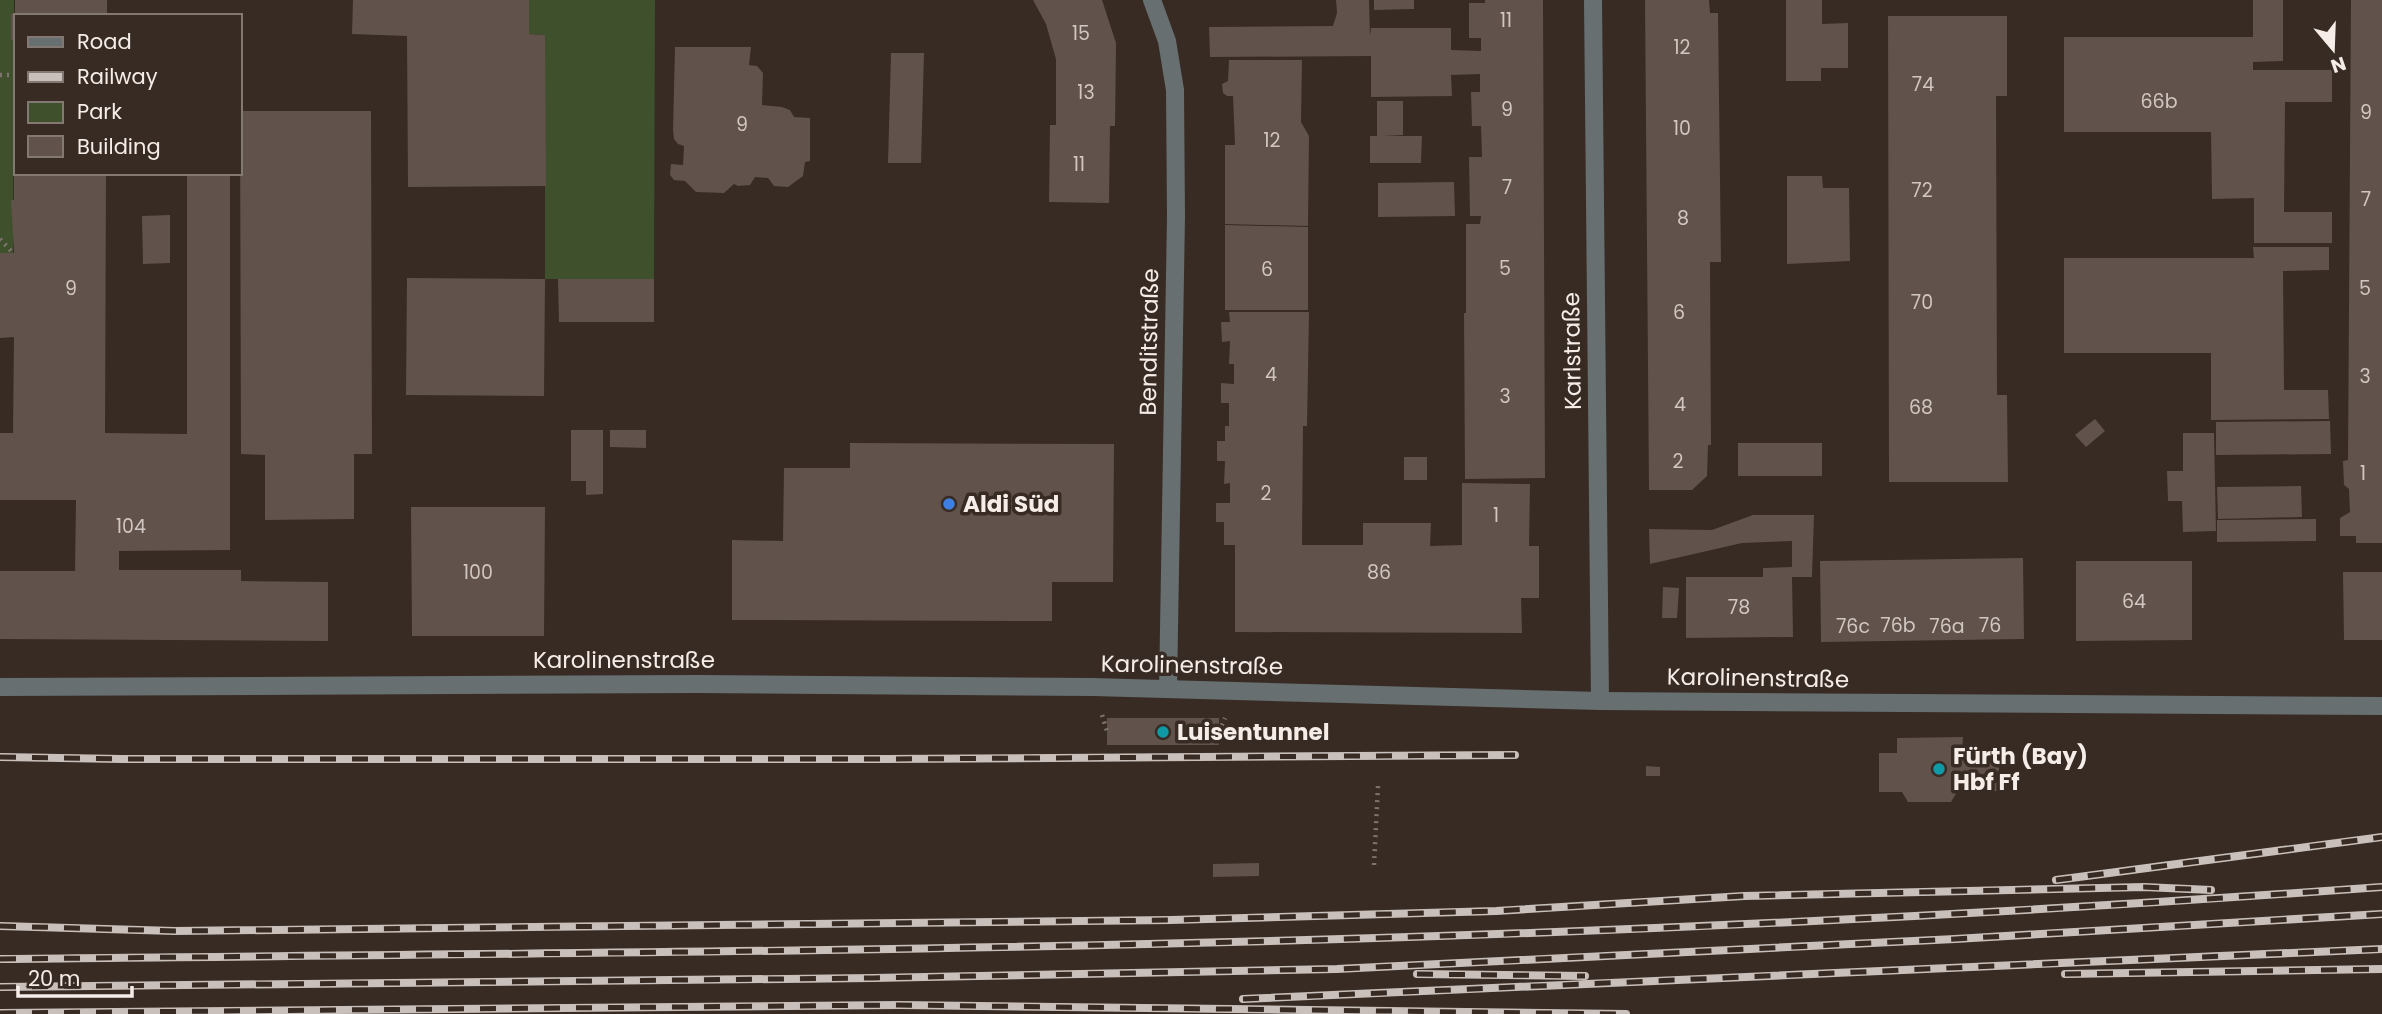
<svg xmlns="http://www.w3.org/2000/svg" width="2382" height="1014" viewBox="0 0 2382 1014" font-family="Poppins,sans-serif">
<rect width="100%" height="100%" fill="#372b24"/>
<!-- green -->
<g fill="#3f502c">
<polygon points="0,0 14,0 13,253 0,253"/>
<polygon points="529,0 655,0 654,279 545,279 545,35 529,34"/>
</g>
<!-- building -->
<g fill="#61524b">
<polygon points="15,0 107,0 107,16 16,16 16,39 11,40 11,14 15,14"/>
<polygon points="353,0 529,0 529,34 545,35 546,186 408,187 407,36 352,34"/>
<polygon points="1033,0 1102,0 1103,3 1116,43 1115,126 1110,126 1109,203 1049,202 1050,125 1056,125 1056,59 1046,24"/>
<polygon points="1336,0 1369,0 1370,36 1371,28 1451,28 1451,50 1481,51 1481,38 1469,38 1469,3 1485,3 1485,0 1543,0 1545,478 1465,479 1464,313 1466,313 1466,224 1480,224 1481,216 1470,216 1469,157 1482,157 1481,126 1472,126 1471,92 1480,92 1480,74 1451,75 1452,96 1371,97 1371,56 1210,57 1209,27 1333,26 1337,13"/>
<polygon points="1374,0 1414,0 1414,9 1374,10"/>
<polygon points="1645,0 1709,0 1710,13 1718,13 1721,262 1710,262 1711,445 1708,445 1707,476 1692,490 1649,490"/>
<polygon points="1786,0 1822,0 1822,24 1848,23 1848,68 1821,68 1821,81 1786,81"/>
<polygon points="2253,0 2283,0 2283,61 2253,62 2253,70 2332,70 2332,102 2285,102 2284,212 2332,212 2332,243 2254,243 2254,198 2212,199 2211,132 2064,132 2064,37 2253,37"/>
<polygon points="2351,0 2382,0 2382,543 2356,543 2356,536 2340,536 2340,518 2350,512 2349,489 2344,485 2343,461 2348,460"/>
<polygon points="1888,16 2007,16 2007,96 1996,96 1997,395 2007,395 2008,482 1889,482"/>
<polygon points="675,47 751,47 749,65 757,66 763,73 762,105 782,107 790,110 794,117 810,118 810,161 805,162 803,176 788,187 774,186 768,178 755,177 750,185 738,186 734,184 724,193 696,192 685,181 674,180 670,175 671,164 683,165 684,146 678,144 674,139 673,130"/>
<polygon points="891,53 924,53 921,163 888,163"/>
<polygon points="1229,60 1302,60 1301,122 1309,136 1308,226 1225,224 1225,145 1235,145 1233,96 1227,96 1223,93 1222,84 1228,81"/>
<polygon points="1377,101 1403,101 1403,135 1383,136 1422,136 1421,163 1370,163 1370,136 1377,136"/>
<polygon points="240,111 371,111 372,454 354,454 354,519 265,520 265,455 241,454"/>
<polygon points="14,173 106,173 105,433 187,434 187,173 230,173 230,550 119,551 119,570 241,570 241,581 328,582 328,641 0,639 0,571 75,571 76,500 0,500 0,433 13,433 14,337 0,338 0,253 14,253 11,200 14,200"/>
<polygon points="1787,176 1822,176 1823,188 1849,188 1850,261 1787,264"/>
<polygon points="1454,182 1455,216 1378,217 1378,183"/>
<polygon points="170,215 170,263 143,264 142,216"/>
<polygon points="1225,225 1308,227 1308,310 1225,310"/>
<polygon points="2253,247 2329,247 2329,270 2283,271 2284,390 2328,390 2329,419 2211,420 2211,353 2064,353 2064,258 2254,258"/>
<polygon points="407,278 545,279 544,396 406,395"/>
<polygon points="558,279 654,279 654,322 559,322"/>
<polygon points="1229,312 1309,312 1307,426 1303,426 1302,545 1363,545 1363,523 1431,523 1430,546 1462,545 1462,483 1530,484 1529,546 1539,546 1539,598 1521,598 1522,633 1235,632 1235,545 1224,545 1224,522 1216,522 1216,503 1230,503 1230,483 1224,484 1225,461 1217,461 1217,441 1225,441 1225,426 1229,426 1229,403 1221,403 1221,383 1234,384 1234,364 1229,364 1230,341 1222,342 1221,322 1230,322"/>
<polygon points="2095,419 2105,431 2086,447 2075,435"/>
<polygon points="2330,421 2331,454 2216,455 2216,422"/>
<polygon points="571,430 603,430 603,494 586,495 586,481 571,481"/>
<polygon points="610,430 646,430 646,448 610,447"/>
<polygon points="2183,433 2214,433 2216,531 2183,532 2182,501 2168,501 2167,471 2183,471"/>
<polygon points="850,443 1114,444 1113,582 1052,582 1052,621 732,620 732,540 783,541 784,468 850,468"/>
<rect x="1738" y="443" width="84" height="33"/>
<rect x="1404" y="457" width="23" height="23"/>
<polygon points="2301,486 2302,517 2218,519 2217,487"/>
<polygon points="411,507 545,507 544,636 412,636"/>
<polygon points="1753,515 1814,515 1812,577 1792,577 1793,637 1686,638 1686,577 1763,577 1763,568 1792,567 1792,541 1742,543 1650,564 1649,529 1712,530"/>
<polygon points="2316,519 2316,541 2217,542 2217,520"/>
<polygon points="2023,558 2024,639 1821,642 1820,561"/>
<polygon points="2076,561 2192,561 2192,640 2076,641"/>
<polygon points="2343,572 2382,572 2382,640 2344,640"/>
<polygon points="1663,587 1679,588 1677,618 1662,618"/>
<rect x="1107" y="718" width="112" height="27"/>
<polygon points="1963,737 1962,753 1999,753 1999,791 1957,792 1951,802 1908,802 1902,792 1879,792 1879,753 1897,753 1897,738"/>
<polygon points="1646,766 1660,767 1660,776 1646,776"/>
<polygon points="1259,863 1259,876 1213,877 1213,864"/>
</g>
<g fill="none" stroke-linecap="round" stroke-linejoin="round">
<!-- path -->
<g stroke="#7e736d" stroke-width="4.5" stroke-dasharray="2 5" stroke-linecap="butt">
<polyline points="0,75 15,75"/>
<polyline points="0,239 13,253"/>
<polyline points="1102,715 1107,731"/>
<polyline points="1219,732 1225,718"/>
<polyline points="1374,865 1378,786"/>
</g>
<!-- minor -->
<g stroke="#676f71" stroke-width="18">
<polyline points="1152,0 1167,41 1175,90 1176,216 1168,689"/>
<polyline points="1593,0 1600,701"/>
<polyline points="0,687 698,684 1093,687 1600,701 2382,706"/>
</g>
<!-- rail casing -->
<g stroke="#cac0bb" stroke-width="8">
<g id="rail">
<polyline points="0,757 122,759 886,759 1515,755"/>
<polyline points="2056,880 2382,837"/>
<polyline points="0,926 175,931 1171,920 1496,911 1744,896 2144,887 2211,890"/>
<path d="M0 959C459 954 918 952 1377 938 1712 928 2048 911 2382 887"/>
<polyline points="1417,974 1585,976"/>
<polyline points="2065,974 2382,969"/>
<polyline points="0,987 873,978 1337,969 1955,939 2382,914"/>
<polyline points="1243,999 2382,949"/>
<polyline points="0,1013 899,1005 1626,1014"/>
</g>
</g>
<!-- rail -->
<use href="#rail" stroke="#372b24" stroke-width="5" stroke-dasharray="16" stroke-linecap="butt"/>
</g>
<!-- markers -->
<circle fill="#3f7fe0" stroke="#372b24" stroke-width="2.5" cx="949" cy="504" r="7"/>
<g fill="#0f9aa8" stroke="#372b24" stroke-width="2.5">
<circle cx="1163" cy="732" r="7"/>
<circle cx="1939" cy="769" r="7"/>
</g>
<g text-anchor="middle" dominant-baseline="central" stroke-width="7" stroke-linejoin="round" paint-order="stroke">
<!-- number labels -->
<g font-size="19" fill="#d1c6c1">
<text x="1506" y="20">11</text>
<text x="1081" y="33">15</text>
<text x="1682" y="47">12</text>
<text x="1923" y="84">74</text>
<text x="1086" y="92">13</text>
<text x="2159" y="101">66b</text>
<text x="1507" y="109">9</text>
<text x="2366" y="112">9</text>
<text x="742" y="124">9</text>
<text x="1682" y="128">10</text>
<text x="1272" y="140">12</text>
<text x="1079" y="164">11</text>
<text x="1507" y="187">7</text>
<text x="1922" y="190">72</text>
<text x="2366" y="199">7</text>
<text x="1683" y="218">8</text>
<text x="1505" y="268">5</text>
<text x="1267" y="269">6</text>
<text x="71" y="288">9</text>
<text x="2365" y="288">5</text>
<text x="1922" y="302">70</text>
<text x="1679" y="312">6</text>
<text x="1271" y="374">4</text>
<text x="2365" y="376">3</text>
<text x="1505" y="396">3</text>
<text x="1680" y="404">4</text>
<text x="1921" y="407">68</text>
<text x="1678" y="461">2</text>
<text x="2363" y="473">1</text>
<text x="1266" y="493">2</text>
<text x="1496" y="515">1</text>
<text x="131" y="526">104</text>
<text x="478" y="572">100</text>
<text x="1379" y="572">86</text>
<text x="2134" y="601">64</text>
<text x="1739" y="607">78</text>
<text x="1898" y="625">76b</text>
<text x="1990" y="625">76</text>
<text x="1853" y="626">76c</text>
<text x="1947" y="626">76a</text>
</g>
<!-- street labels -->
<g font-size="23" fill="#f6ede8" stroke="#372b24">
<text transform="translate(1149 342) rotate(-89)">Benditstraße</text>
<text transform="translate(1572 351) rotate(-91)">Karlstraße</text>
<text x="624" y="660">Karolinenstraße</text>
<text transform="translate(1192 665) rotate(1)">Karolinenstraße</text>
<text transform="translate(1758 678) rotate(1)">Karolinenstraße</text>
</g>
<!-- poi labels -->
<g font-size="23" font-weight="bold" fill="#f6ede8" stroke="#372b24" text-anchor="start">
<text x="963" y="504">Aldi Süd</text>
<text x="1177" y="732">Luisentunnel</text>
<text x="1953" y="756">Fürth (Bay)<tspan x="1953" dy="26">Hbf Ff</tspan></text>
</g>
</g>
<!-- legend -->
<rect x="14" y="14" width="228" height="161" fill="#372b24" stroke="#837972" stroke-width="2"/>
<rect x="28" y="37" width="35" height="10" fill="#676f71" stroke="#837972" stroke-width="2"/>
<text x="77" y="49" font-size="21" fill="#f6ede8">Road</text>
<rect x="28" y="72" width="35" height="10" fill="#cac0bb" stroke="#837972" stroke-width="2"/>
<text x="77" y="84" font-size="21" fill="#f6ede8">Railway</text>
<rect x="28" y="102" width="35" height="21" fill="#3f502c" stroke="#837972" stroke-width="2"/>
<text x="77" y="119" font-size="21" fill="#f6ede8">Park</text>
<rect x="28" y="136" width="35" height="21" fill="#61524b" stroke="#837972" stroke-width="2"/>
<text x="77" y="154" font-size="21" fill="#f6ede8">Building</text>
<!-- north arrow -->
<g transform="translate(2333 49) rotate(161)" stroke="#372b24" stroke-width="5" paint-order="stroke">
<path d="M0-5L12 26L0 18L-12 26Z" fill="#f6ede8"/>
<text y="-10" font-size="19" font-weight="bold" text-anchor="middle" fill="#f6ede8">N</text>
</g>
<!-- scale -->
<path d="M18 986v10h114v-10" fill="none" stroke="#f6ede8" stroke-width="3.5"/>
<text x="28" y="986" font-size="21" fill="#f6ede8" stroke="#372b24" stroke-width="5" paint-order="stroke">20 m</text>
</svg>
